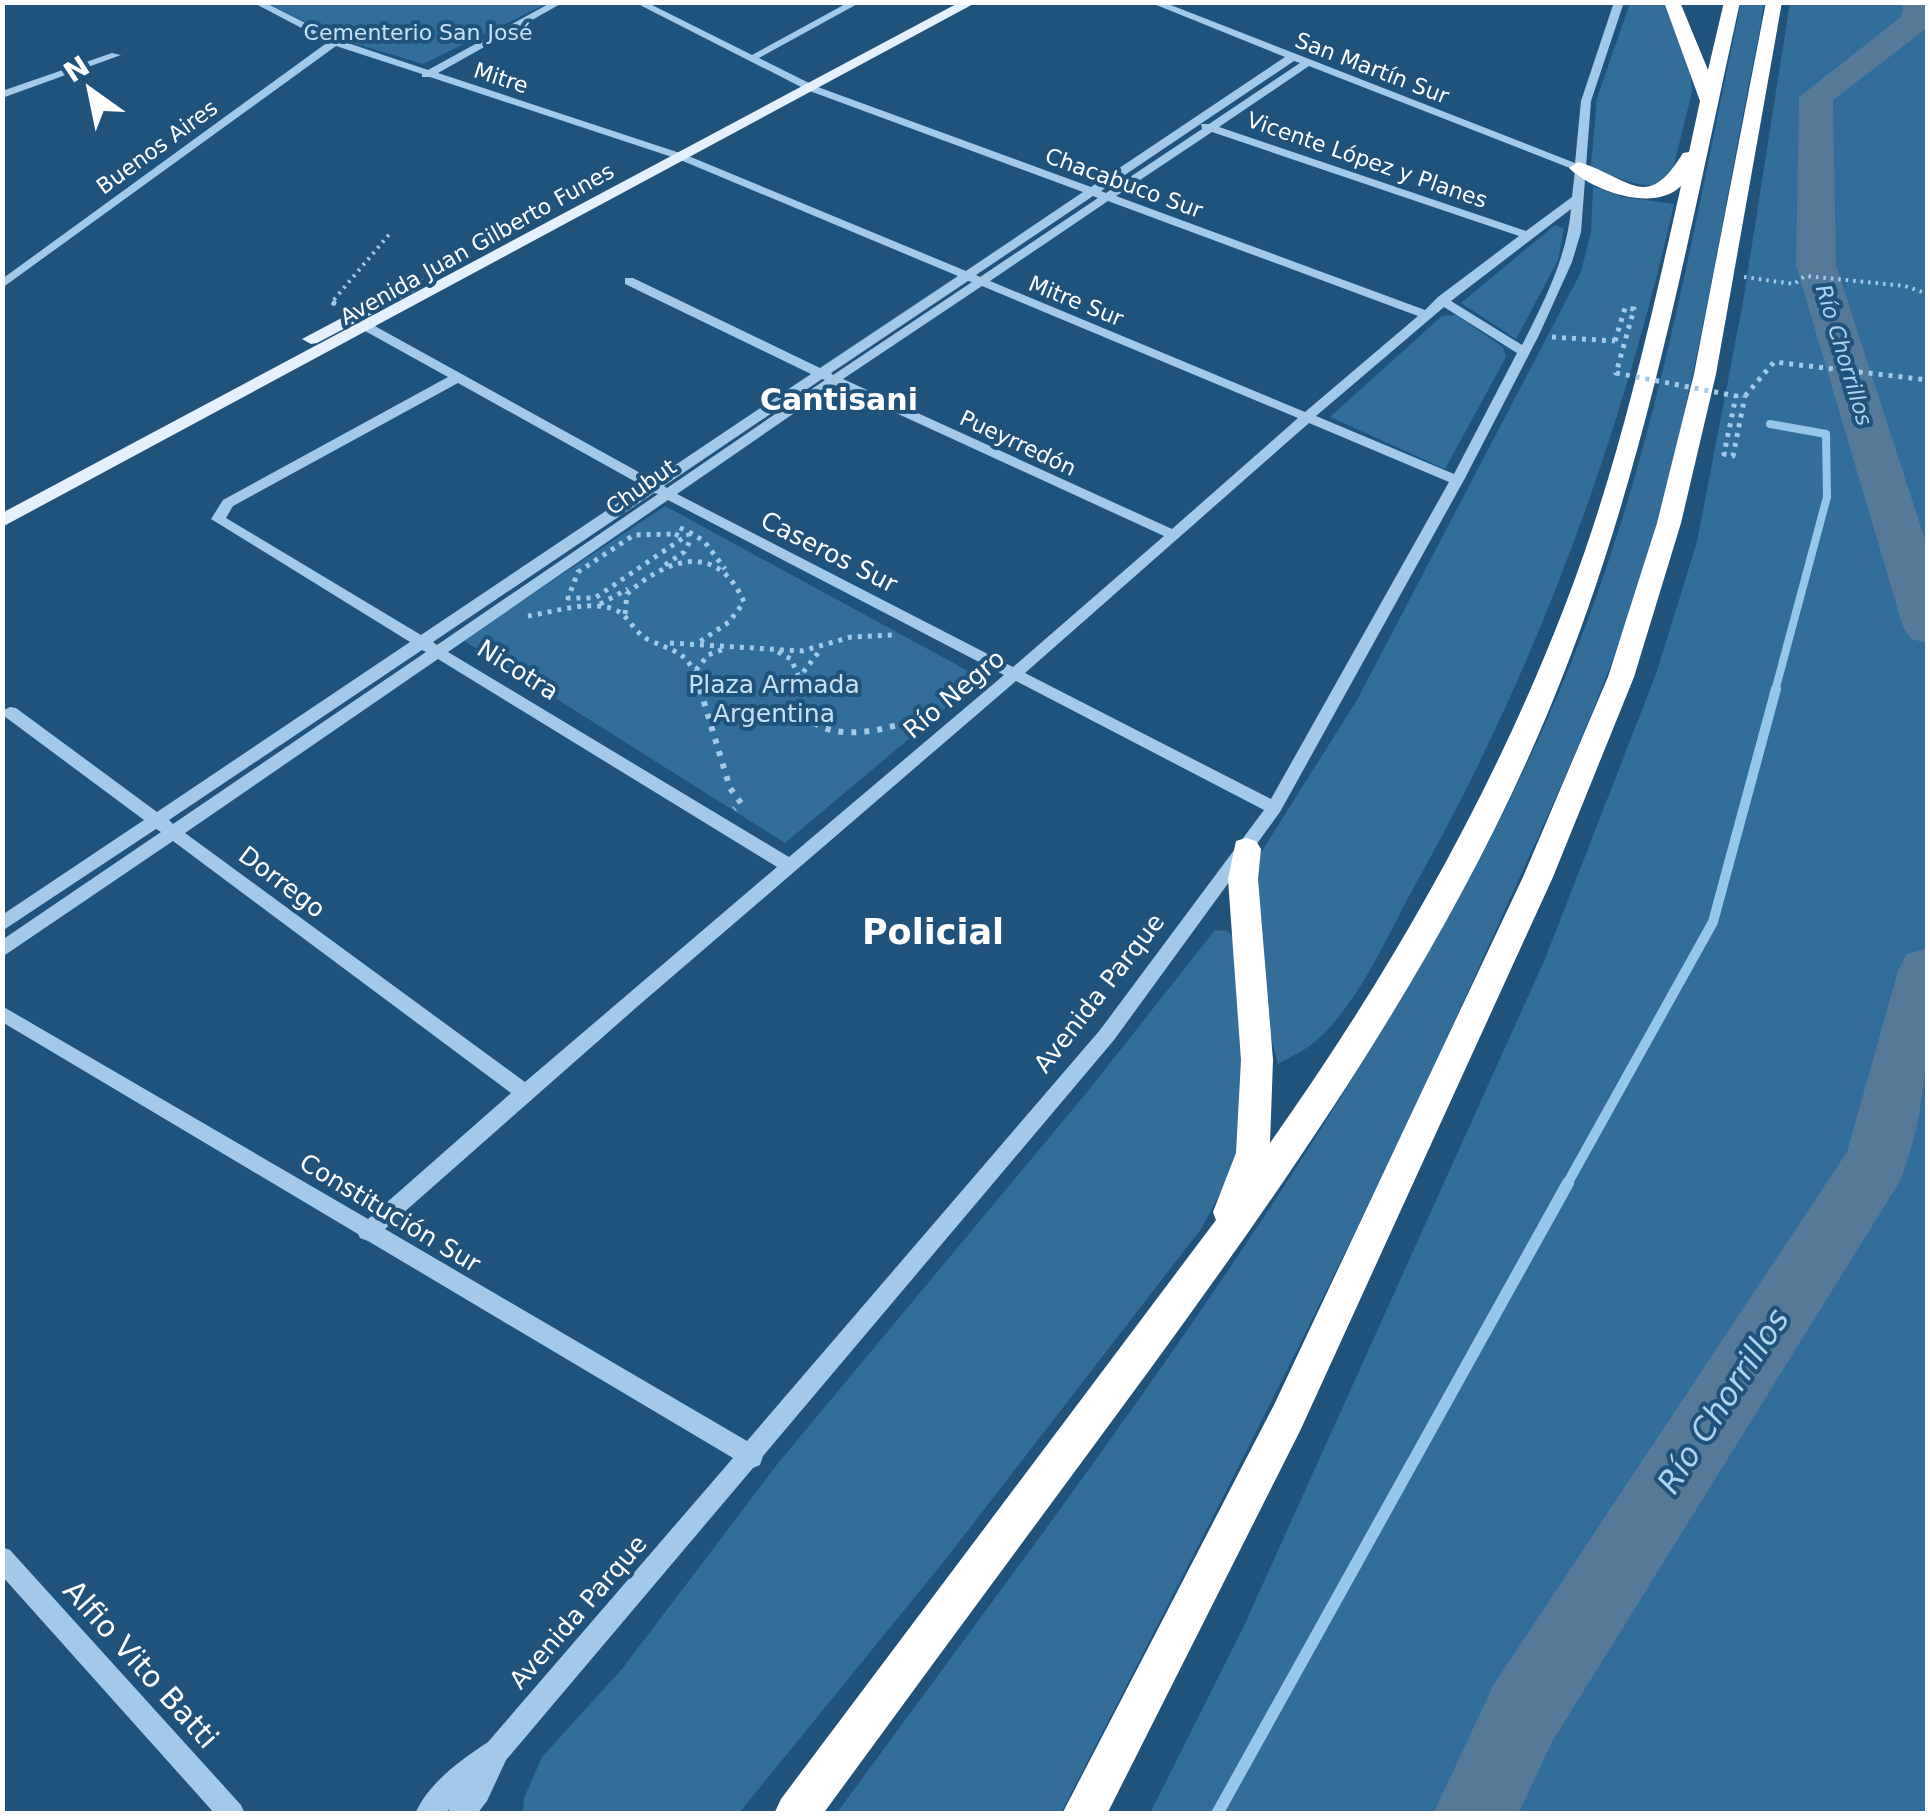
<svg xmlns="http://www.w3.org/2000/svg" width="1930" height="1816" viewBox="0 0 1930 1816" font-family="'DejaVu Sans',sans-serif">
<rect width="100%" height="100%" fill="#20537c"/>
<!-- green -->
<g fill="#336d9a">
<polygon points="1790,2 1927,3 1927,1813 1150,1813 1243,1628 1545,959 1656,674 1697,542 1743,302"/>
<polygon points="267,3 548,3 423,64 340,39"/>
<path d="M1630 3H1667L1689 61 1692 92 1670 181C1640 192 1619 178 1591 166L1597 98Z"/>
<path d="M1741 3H1764L1759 34C1717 237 1689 449 1618 645 1581 748 1533 847 1488 947 1357 1241 1208 1527 1061 1813L836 1814C1015 1570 1199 1329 1357 1071 1445 928 1528 780 1587 622 1662 423 1697 210 1741 3Z"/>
<path d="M1593 186 1623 197 1674 204C1620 443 1534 674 1414 887 1386 938 1360 1001 1317 1040 1306 1050 1290 1057 1278 1064L1262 1001 1255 862 1357 700 1581 272 1591 231Z"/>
<polygon points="1555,225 1564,229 1558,260 1516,339 1461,303"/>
<polygon points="1456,315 1503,347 1506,357 1445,469 1330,417 1442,316"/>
<polygon points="665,506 981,678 785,843 463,640"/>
<polygon points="1215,930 1227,931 1236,938 1246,1062 1242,1152 1201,1229 945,1560 739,1813 523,1814 524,1798 542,1757 622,1669 779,1462 1088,1091"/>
</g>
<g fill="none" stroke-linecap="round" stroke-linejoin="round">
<!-- stream-far2 -->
<polyline stroke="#96c6e8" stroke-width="8" points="1770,424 1826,434 1827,497 1775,691"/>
<!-- stream-far1 -->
<polyline stroke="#96c6e8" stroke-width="10" points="1566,1186 1713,922 1776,689"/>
<!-- stream -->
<polyline stroke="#96c6e8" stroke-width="12" points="1217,1814 1568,1183"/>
<!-- river -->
<g fill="#547a98" fill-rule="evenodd">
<polygon points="1904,2 1928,2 1927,28 1833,100 1836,265 1928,549 1928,643 1911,639 1903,627 1796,265 1799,97 1901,17"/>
<path d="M1928 948C1928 1027 1930 1107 1900 1181L1552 1742 1518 1814H1433L1494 1684 1847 1152 1898 971 1907 954Z"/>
</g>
<!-- path-far2 -->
<g stroke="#a2c9e7" stroke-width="4" stroke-dasharray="2.5 5" stroke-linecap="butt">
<polyline points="1744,277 1794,284 1805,276 1905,286 1928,294"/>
<polyline points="336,304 332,302 392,231"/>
</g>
<!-- path-far1 -->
<g stroke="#a2c9e7" stroke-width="5" stroke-dasharray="4 6" stroke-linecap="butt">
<polyline points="332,302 337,305"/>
<polyline points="1552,337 1615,341"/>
<polyline points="1745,396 1774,362 1928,380"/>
<polyline points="689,532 704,541 725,569"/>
<polygon points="675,534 683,538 595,598 568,598 578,572 634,535"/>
<polyline points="665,565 684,552 690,541 688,532 677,526"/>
<polyline points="600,604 628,589"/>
<path d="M625 614 627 594C668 557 718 542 744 602L729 622 698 643"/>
<path d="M528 616C554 612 598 597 621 613 631 621 637 635 649 640 682 655 689 652 701 691"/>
<polyline points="670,643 802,651 851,637 894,635"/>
<polyline points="778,652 791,659 798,675"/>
<polyline points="696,670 708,655 724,649"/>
<polyline points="798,691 801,675 821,649"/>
</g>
<!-- path -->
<g stroke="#a2c9e7" stroke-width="6" stroke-dasharray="5 8" stroke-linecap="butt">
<polyline points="700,689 730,788 741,803 734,809"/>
<path d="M797 689C802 751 882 733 920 717L928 722"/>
</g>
<!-- minor -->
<g fill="#a2c9e7" fill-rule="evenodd">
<path d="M252 2H264L339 40 428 70 552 2H564L438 73 686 155 966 271 1083 192 807 90 634 2H646L752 55 849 2H861L759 58 815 86 1091 187 1285 57 1149 2H1163L1575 163 1581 101 1614 2H1624L1591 101 1581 232 1572 262 1539 335 1464 480 1280 812 1114 1040 763 1456 760 1465 753 1468 506 1760 487 1801 477 1814H447L450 1808 445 1814H415C429 1782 461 1760 488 1742L733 1458 368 1241 360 1238 358 1234 2 1022V1006L368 1219 511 1093 173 841 2 957V940L161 832 156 829 2 931V915L144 820 4 716 2 711 10 707 16 708 157 812 410 642 211 519 223 500 448 377 365 331V325H373L653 480 811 374 625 284V278H633L820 368 958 276 678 159 430 77H422V74L336 46 2 288V279L328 42ZM1294 61 1300 63 1209 124H1201L1202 129 1106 193 1101 191ZM1309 66 1575 170 1572 197 1526 231 1219 127ZM1212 132 1519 236 1438 297 1425 310 1116 196ZM1093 196 1098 198 980 277 976 275ZM1108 201 1418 316 1305 412 990 281ZM1571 209C1567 257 1544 302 1522 345L1451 301ZM968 281 972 282 833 375 831 373ZM982 286 1298 418 1172 529 843 379ZM1444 307 1517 353 1454 474 1316 416ZM822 379 825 380 667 488 664 486ZM458 383 643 486 421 635 226 518 233 506ZM835 385 1164 536 1013 667 677 494ZM1309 423 1449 482 1271 799 1025 673ZM654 493 658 494 437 645 433 642ZM668 500 1004 675 789 857 448 652ZM422 650 426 652 173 824 169 820ZM438 659 777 867 525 1082 185 833ZM1016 681 1264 810 1100 1030 747 1441 385 1229 638 1006Z"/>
<polygon points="112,53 121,55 2,98 2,91"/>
<polygon points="2,1547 10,1550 241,1805 245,1814 215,1814 2,1576"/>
</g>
<!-- major -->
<g fill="#e4f1fd" fill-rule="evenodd">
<polygon points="960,2 977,2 2,527 2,513"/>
<polygon points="417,278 423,279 423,287 317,343 311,344 302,339"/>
</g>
<!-- highway -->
<g fill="#fff" fill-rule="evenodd">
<path d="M1664 2H1680L1708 70 1724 2H1740C1687 242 1644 483 1549 710 1450 948 1299 1165 1148 1372 1040 1519 931 1666 823 1814H774L781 1799 1216 1220 1213 1212 1236 1153 1241 1060 1228 879 1236 841 1246 838 1256 841 1261 849 1258 879 1273 1060 1270 1143C1388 976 1490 799 1564 608 1617 472 1649 328 1681 186 1654 213 1593 191 1569 168L1578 162C1630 177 1646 214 1683 153L1689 152 1700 101Z"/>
<polygon points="1766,2 1782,2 1716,374 1681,523 1634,677 1553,877 1300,1431 1107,1814 1062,1814 1274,1405 1523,877 1608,677 1657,523 1694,374"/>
</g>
<!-- path-bridge -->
<polyline stroke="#a2c9e7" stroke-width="5" stroke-dasharray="4 6" stroke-linecap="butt" points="1615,341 1625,308 1634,309 1616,373 1736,396 1724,454 1733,456 1745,396"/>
</g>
<g text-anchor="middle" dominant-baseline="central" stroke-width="8" stroke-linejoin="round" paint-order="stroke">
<!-- far-park labels -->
<g font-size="22" fill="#c6e1f5" stroke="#20537c">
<text x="418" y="32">Cementerio San José</text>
</g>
<!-- far-street labels -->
<g font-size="22" fill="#fff" stroke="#20537c">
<text transform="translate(1372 68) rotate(21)">San Martín Sur</text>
<text transform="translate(501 78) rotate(18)">Mitre</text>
<text transform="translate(157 147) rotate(-36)">Buenos Aires</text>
<text transform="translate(1367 160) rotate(19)">Vicente López y Planes</text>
<text transform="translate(1124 183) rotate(20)">Chacabuco Sur</text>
<text transform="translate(477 244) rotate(-29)">Avenida Juan Gilberto Funes</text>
<text transform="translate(1076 301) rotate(22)">Mitre Sur</text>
<text transform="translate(1018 443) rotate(25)">Pueyrredón</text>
<text transform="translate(641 487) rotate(-35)">Chubut</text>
</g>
<!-- far-water labels -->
<g font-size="22" font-style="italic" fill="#aed3ee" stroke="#20537c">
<text transform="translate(1844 355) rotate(73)">Río Chorrillos</text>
</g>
<!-- street labels -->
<g font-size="25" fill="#fff" stroke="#20537c">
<text transform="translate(829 552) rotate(27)">Caseros Sur</text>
<text transform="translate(518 670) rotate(32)">Nicotra</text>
<text transform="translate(954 694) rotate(-40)">Río Negro</text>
<text transform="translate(282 882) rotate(37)">Dorrego</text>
<text transform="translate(1099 993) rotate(-52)">Avenida Parque</text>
<text transform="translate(390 1213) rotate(31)">Constitución Sur</text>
<text transform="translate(578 1612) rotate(-49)">Avenida Parque</text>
</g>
<!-- park labels -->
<g font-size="25" fill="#c6e1f5" stroke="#20537c">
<text x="774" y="684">Plaza Armada<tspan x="774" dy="29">Argentina</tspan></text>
</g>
<!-- far-district labels -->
<g font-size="30" font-weight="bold" fill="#fff" stroke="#20537c">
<text x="839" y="399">Cantisani</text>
</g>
<!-- near-street labels -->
<g font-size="30" fill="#fff" stroke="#20537c">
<text transform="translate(141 1664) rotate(48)">Alfio Vito Batti</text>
</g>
<!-- near-water labels -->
<g font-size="32" font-style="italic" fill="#aed3ee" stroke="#20537c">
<text transform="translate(1723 1401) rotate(-57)">Río Chorrillos</text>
</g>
<!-- district labels -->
<g font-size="35" font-weight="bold" fill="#fff" stroke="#20537c">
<text x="933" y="932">Policial</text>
</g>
</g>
<!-- border -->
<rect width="1930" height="1816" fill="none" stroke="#ffffff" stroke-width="10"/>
<!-- north arrow -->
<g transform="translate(90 90) rotate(327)" stroke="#20537c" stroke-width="8" paint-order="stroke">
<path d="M0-8L18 38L0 25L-18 38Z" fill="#ffffff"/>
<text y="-15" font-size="28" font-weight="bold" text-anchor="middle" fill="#ffffff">N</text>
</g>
</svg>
